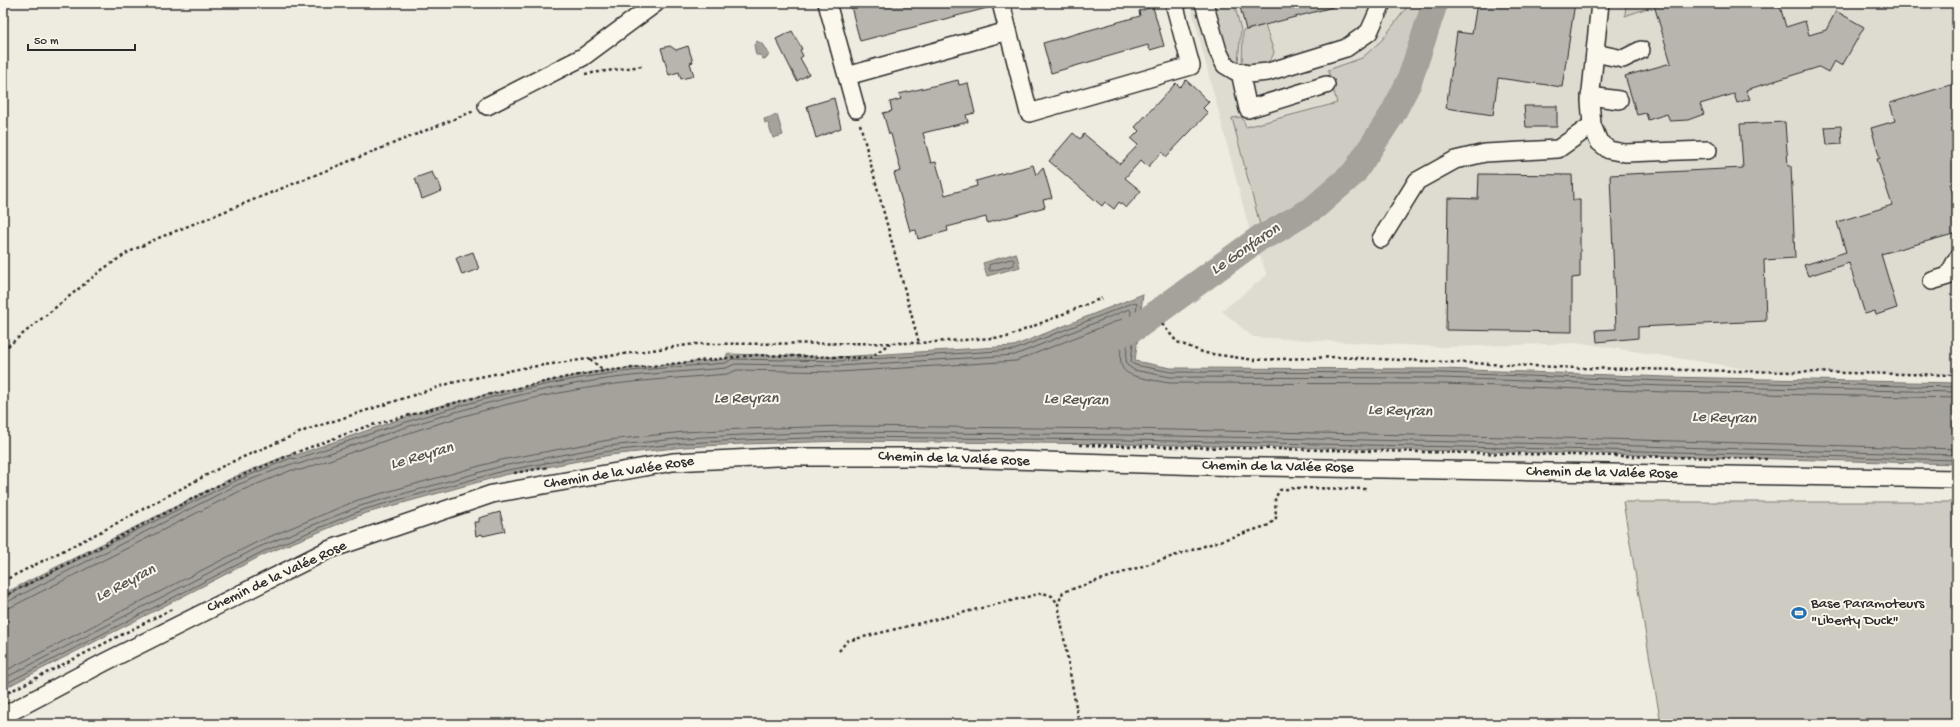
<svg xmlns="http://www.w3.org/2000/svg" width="1960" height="727" viewBox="0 0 1960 727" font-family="'Gochi Hand',sans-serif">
<rect width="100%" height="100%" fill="#eeebe0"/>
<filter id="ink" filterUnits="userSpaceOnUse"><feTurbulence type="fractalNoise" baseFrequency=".025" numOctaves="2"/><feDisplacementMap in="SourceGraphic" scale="8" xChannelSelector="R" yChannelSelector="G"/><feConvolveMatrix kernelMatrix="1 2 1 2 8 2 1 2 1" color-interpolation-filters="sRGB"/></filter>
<g filter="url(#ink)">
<!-- built -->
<polygon fill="#dedbd1" points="1190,3 1957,3 1957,375 1766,372 1582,343 1444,347 1253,337 1222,311 1267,275 1249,228"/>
<!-- green -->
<g fill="#cecbc2" stroke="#7c7b76">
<path d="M1234 3 1241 30 1238 62C1221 52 1219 28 1214 9Z"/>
<polygon points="1410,3 1429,3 1399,82 1341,171 1307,198 1260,225 1232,118 1242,117 1246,127 1337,103 1328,70 1362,58 1382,40"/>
<polygon points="1626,3 1662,3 1625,16"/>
<path d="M1265 25 1274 52C1271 67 1253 66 1242 64L1243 31Z"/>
<polygon points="1623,502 1957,502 1957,724 1661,724"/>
</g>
<!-- water -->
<g fill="#a4a29a" stroke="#74726e">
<polygon points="757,41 762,44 769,54 767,58 763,59 760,55 756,55 754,45"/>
<polygon points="777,115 783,135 773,138 768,123 765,123 764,119"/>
<polygon points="1016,253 1020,267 987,276 983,263"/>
<polygon points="1143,294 1135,361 1171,368 1442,369 1667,377 1957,383 1957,464 1604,454 1125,444 845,441 743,444 685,447 610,455 504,475 363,514 263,555 3,689 3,594 234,477 293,453 296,455 432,408 494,393 592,372 726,359 727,354 838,357 1014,346"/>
</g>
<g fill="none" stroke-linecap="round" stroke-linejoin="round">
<!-- shore -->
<g stroke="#5b5b57" stroke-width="1">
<polygon points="1012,259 1014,260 1014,265 991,271 989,270 989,265"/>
<path d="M3 597 235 481 291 458 297 459C394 425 491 392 593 376 636 369 681 367 726 363L732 359 839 361 1014 350 1135 302 1137 304 1131 362 1135 365 1171 372 1442 373 1666 381 1957 387"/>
<path d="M3 603 9 601 237 485 291 464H299C395 430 492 396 593 381 637 374 682 372 726 368L735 364 839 366 1015 355 1129 309 1131 311 1126 359 1127 365 1134 370 1170 377 1442 378 1666 386 1957 392"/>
<path d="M3 609 11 607 240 491 292 470H301C397 436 493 402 594 387 638 380 683 378 727 374L737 370 839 372 1016 361 1122 319 1124 321C1118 376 1113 373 1169 383L1442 384 1666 392 1957 398"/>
<polyline points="3,672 257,542 358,500 501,460 609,440 684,432 742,429 846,426 1126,429 1604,439 1957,449"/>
<polyline points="3,679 259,547 360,506 502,466 609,446 685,438 742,435 845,432 1125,435 1604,445 1957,455"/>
<polyline points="3,685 262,552 362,510 503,471 610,451 685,443 743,440 845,437 1125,440 1604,450 1957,460"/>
</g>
<!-- river -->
<polyline stroke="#a4a29a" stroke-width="26" points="1106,341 1137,327 1261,237 1272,233 1315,207 1354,173 1392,115 1409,82 1435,3"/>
</g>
<!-- building -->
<g fill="#b8b5ae" stroke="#2b2b2b">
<polygon points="850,3 990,3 991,7 860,41"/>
<polygon points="1239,3 1332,3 1333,7 1246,30"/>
<polygon points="1477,3 1575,3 1562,87 1498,78 1493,115 1446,108 1457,32 1472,34"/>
<polygon points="1662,3 1779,3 1786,27 1805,21 1809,35 1826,30 1836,11 1864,27 1842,66 1834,61 1828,72 1819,67 1746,90 1750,99 1737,103 1734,94 1700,104 1704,114 1688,120 1670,121 1667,114 1648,120 1646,113 1637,115 1625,76 1671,63 1654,5"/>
<polygon points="1153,7 1164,46 1150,50 1148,45 1051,73 1043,43 1140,16 1139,11"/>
<polygon points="792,31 802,49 800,50 803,56 800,58 809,74 797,81 776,39"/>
<polygon points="670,46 676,50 688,46 693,62 690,63 694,76 681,79 679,72 669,75 661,48"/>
<polygon points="958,80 959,85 968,83 975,113 966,115 968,122 923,133 931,163 936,162 945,195 977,186 976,181 1033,165 1036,175 1043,167 1052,198 1043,200 1045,207 987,223 986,217 947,227 948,231 918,239 916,230 910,231 894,173 901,171 891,134 889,134 883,113 892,111 890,102 901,99 899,94"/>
<polygon points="1186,80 1209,102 1203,108 1208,113 1166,157 1162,152 1148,167 1141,160 1125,178 1141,191 1126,208 1119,202 1114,209 1105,202 1102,206 1049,161 1073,133 1080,139 1084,134 1120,164 1138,145 1131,139 1139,131 1135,127 1176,83 1180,87"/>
<polygon points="1957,83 1957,183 1950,184 1957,205 1957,233 1881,254 1897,308 1876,315 1875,311 1865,314 1849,263 1808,276 1804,265 1846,252 1837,222 1892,205 1877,159 1880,158 1871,128 1895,121 1890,103"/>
<polygon points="834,98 841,128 816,138 807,106"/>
<polygon points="1524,106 1557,106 1557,127 1526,127"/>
<polygon points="1785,122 1788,166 1791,166 1795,258 1764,260 1766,321 1638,327 1638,338 1597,342 1596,330 1616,329 1610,175 1743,168 1740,124"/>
<polygon points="1841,126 1842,144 1827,145 1825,127"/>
<polygon points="432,172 436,181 438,180 442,191 422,199 415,178"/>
<polygon points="1479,174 1572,175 1573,200 1580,200 1580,277 1572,278 1572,332 1446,330 1448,198 1478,199"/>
<polygon points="473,252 479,269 462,275 456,258"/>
<polygon points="500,512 505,531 483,536 482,534 476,536 474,522 479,522 479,518"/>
</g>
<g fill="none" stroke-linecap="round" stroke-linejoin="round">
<!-- minor casing -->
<g stroke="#2b2b2b" stroke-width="20">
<g id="minor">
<polyline points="827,3 856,109"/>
<polyline points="1001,3 1029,113 1191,66 1174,3"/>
<polyline points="1204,3 1218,51 1225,65 1235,71 1248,74 1268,72 1346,48 1369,32 1382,3"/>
<polyline points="1600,3 1590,101 1592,125 1599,142 1609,150 1625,153 1708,150"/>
<polyline points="1595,53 1623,59 1641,50"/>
<polyline points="1240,72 1248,109 1326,85"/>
<polyline points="847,76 1008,31"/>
<polyline points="1590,96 1619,100"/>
<polyline points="487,106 583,57 656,3"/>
<polyline points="1381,239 1417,181 1455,160 1485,153 1558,149 1592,125"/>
<polyline points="1932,281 1948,276 1957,259"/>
<polyline points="3,716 105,662 328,550 492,494 673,462 776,457 914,457 1207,466 1957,479"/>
</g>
</g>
<!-- path -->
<g stroke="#2b2b2b" stroke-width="2.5" stroke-dasharray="3 3" stroke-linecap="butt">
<polyline points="585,74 642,66"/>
<polyline points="860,124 919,343"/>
<polyline points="1162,324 1177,342 1205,353 1255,360 1335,357 1578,368 1957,375"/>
<polyline points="3,350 103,269 127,253 156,239 474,111"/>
<polyline points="590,359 604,371"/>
<polyline points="1080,445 1769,459"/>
<polyline points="514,473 549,467"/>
<polyline points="3,581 106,529 227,464 306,430 451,383 523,368 695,344 919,343 1007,337 1102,298"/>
<polyline points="3,597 217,486 297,452 365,427 473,398 567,377 604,371 756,355 870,358 890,343"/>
<polyline points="839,651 847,641 1043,593 1052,596 1058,604"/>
<polyline points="3,695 174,608"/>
<polyline points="1079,724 1058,604 1063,592 1269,525 1276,518 1275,498 1280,490 1295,488 1367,489"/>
</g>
<!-- minor -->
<use href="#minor" stroke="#fbf7ec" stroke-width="17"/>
</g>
</g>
<!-- icons -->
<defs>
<g id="stadium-bare" transform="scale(1.2)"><path d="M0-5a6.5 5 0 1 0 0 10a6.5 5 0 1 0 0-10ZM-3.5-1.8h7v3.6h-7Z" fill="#1f6fb2" stroke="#fbf7ec" stroke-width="2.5" paint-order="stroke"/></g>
</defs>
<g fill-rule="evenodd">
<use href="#stadium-bare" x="1799" y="613"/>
</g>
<g text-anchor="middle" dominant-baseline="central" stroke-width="4" stroke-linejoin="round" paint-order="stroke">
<!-- street labels -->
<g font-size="15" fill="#2b2b2b" stroke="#fbf7ec">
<text transform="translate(954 459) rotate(2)">Chemin de la Valée Rose</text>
<text transform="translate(1278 467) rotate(1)">Chemin de la Valée Rose</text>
<text transform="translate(619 473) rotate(-9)">Chemin de la Valée Rose</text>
<text transform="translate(1602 473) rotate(1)">Chemin de la Valée Rose</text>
<text transform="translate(277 577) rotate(-25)">Chemin de la Valée Rose</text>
</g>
<!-- poi labels -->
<g font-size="15" fill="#2b2b2b" stroke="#fbf7ec" text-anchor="start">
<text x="1811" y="604">Base Paramoteurs<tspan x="1811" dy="17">"Liberty Duck"</tspan></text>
</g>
<!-- water labels -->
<g font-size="16" font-style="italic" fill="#555552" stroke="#fbf7ec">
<text transform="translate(1246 250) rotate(-34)">Le Gonfaron</text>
<text x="746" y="399">Le Reyran</text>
<text transform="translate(1076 401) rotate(2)">Le Reyran</text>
<text transform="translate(1400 412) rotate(2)">Le Reyran</text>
<text transform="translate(1724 419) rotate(2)">Le Reyran</text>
<text transform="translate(422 457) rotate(-16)">Le Reyran</text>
<text transform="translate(126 584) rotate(-27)">Le Reyran</text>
</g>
</g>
<!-- margin -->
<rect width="1960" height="727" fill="none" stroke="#fbf7ec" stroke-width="16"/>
<rect x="8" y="8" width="1944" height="711" fill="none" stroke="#2b2b2b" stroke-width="1.5" filter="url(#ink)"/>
<!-- scale -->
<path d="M28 44v6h107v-6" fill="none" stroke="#2b2b2b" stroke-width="2"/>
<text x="34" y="44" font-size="12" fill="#2b2b2b" stroke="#fbf7ec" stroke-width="3" paint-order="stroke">50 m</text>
</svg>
